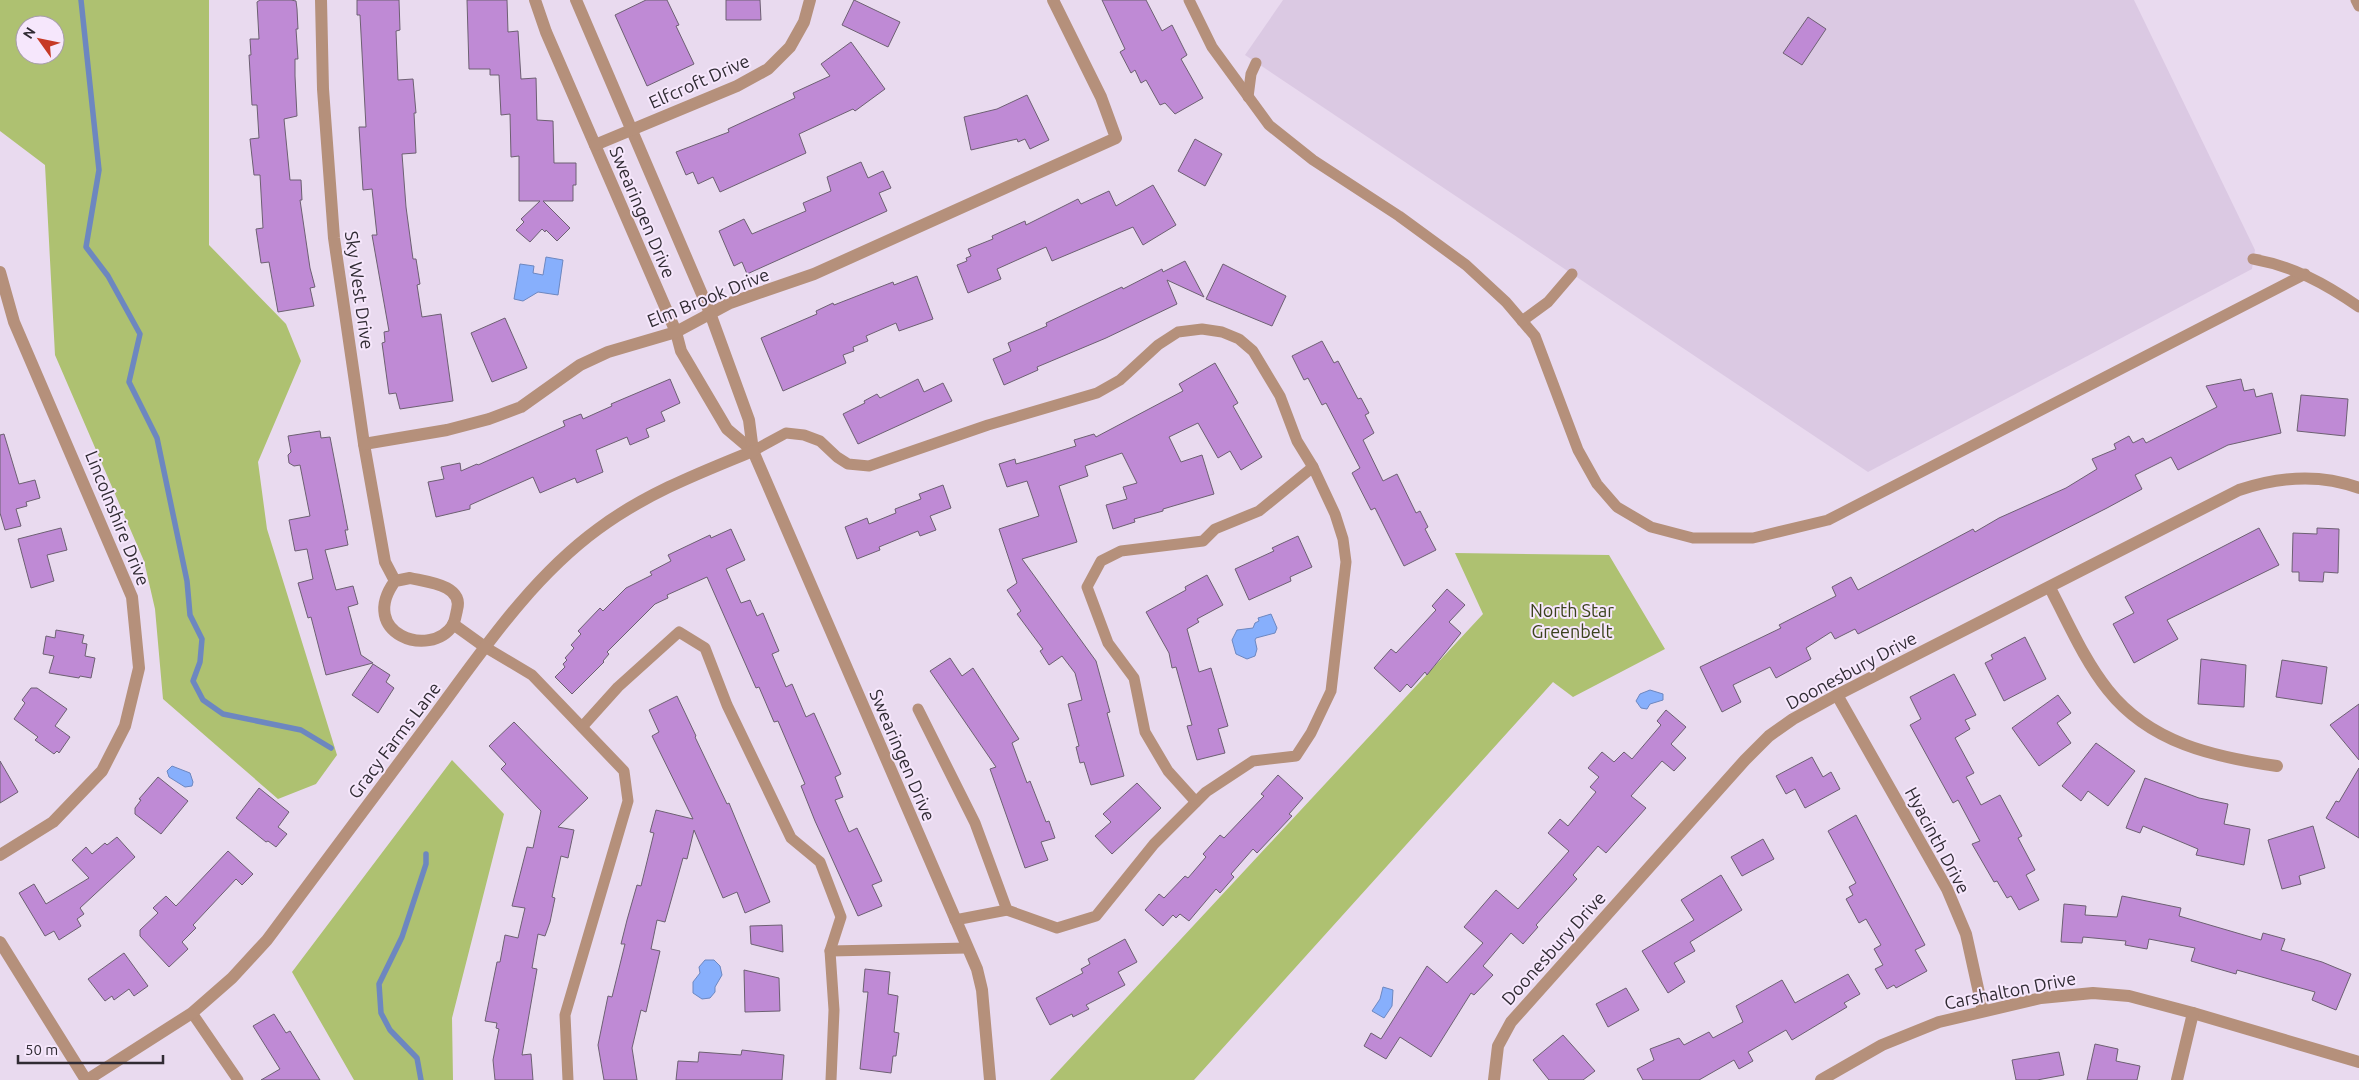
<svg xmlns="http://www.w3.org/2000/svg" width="2359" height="1080" viewBox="0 0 2359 1080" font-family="Ubuntu,sans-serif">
<rect width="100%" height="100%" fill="#e9daef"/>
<!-- built -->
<polygon fill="#dbc9e3" points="1283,0 2134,0 2255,250 2252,269 1868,472 1245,55"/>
<!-- green -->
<g fill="#aec171" fill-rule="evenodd">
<path d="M0 0H209V245L286 324 301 361 258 462 267 529 337 755 316 784 278 799 163 699 155 609 144 561 55 355 45 165 0 131ZM25 25H55V55H25Z"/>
<polygon points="1455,553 1609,555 1665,649 1573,697 1553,682 1194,1080 1050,1080 1483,614"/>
<polygon points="452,760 504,814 452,1018 453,1080 354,1080 292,972"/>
</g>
<!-- water -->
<g fill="#87affc" stroke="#6d87c0">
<polygon points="546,257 563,260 558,295 538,292 523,301 514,299 520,264 534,266 533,273 543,275"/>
<polygon points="1271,614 1277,628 1275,633 1256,638 1255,640 1257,649 1255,656 1247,659 1236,654 1232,640 1237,630 1253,628 1255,623 1259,621 1258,618"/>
<polygon points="1650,690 1663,694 1663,700 1650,704 1647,709 1641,708 1636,701 1640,694"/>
<polygon points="172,766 190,773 193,782 192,786 185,787 169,777 167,771"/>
<polygon points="705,960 714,960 720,966 722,975 715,987 715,992 710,998 702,999 693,993 693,982 700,973 699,967"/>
<polygon points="1383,987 1393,990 1392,1006 1384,1018 1372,1011 1380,999"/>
</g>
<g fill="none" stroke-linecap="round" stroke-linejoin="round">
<!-- stream -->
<g stroke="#6d87c0" stroke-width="5.5">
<polyline points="81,0 99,170 86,247 108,276 140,334 129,382 157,438 187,581 190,615 202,639 200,662 193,681 203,700 223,714 301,730 331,748"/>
<polyline points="421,1080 417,1058 390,1030 381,1013 379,984 402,937 426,864 426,854"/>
</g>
</g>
<!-- building -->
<g fill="#bf8ad5" stroke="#6d6072">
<polygon points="260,0 291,0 296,1 297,9 298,29 296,29 298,59 295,59 295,76 297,116 284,119 290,180 301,180 302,200 300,200 310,268 315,287 310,288 314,306 278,312 269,262 261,263 256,229 263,228 260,175 254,175 250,139 259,138 257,105 252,105 249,55 251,55 250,39 259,39 257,2"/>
<polygon points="357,0 399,0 400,30 396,31 398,80 413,79 416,113 414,113 416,153 402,154 406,207 413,259 416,259 420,284 417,285 422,317 441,314 453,401 400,409 396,393 389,394 382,343 385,342 384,332 389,331 372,235 377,235 372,189 363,190 359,127 366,127 360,15 357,15"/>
<polygon points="467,0 507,0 508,32 518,31 521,79 536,78 537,120 553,121 554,163 576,163 576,185 573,185 573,201 543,201 570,228 557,241 546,230 545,232 542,229 530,242 516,230 524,222 521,219 540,201 519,201 519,156 511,157 510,114 501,115 499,75 490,75 490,69 469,69"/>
<polygon points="646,0 667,0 679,25 676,26 694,64 647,86 615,15"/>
<polygon points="726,0 760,0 761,20 726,20"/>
<polygon points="854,0 900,22 888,47 842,25"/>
<polygon points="1102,0 1146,0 1162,31 1172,25 1187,55 1181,59 1203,98 1175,114 1165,103 1160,105 1146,80 1141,83 1135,70 1131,73 1120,52 1125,49"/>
<polygon points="1808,17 1826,29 1802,65 1783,53"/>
<polygon points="851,42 885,89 855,111 853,109 799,134 806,153 720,192 713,177 698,184 693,172 686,175 676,152 729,132 728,129 795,98 793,93 830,76 821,64"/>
<polygon points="1027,95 1049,140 1030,149 1025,139 1018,142 1017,139 971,150 964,117 997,109"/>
<polygon points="1195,139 1222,154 1205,186 1178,171"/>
<polygon points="861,162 868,178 883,171 891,188 879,193 887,211 747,274 742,262 734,266 719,231 744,219 752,234 806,211 803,203 831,191 827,177"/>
<polygon points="1153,185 1176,225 1143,245 1133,227 1052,261 1046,247 997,269 1001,279 968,293 957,265 967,261 966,258 971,256 968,249 993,239 992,236 1025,221 1026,225 1078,199 1081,204 1109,191 1116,206"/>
<polygon points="1185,261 1204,297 1167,280 1177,304 1106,338 1037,367 1038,370 1004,385 993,359 1011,351 1008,343 1047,326 1046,323 1122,287 1123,289 1162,269 1163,272"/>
<polygon points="1223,264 1286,296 1272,326 1206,299"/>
<polygon points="917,276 933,319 899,331 896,323 866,336 868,341 853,347 854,351 843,355 846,363 783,391 761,338 817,314 816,311 833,303 834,305 893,282 894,285"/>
<polygon points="505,318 527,368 492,382 471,333"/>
<polygon points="1322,341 1334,363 1338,361 1358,399 1361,398 1369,413 1365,415 1374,433 1363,440 1383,481 1397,474 1416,513 1420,511 1428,527 1425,529 1436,550 1404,566 1375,508 1371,510 1352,473 1360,468 1326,403 1322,405 1308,378 1304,380 1292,356"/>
<polygon points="1215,363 1238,403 1233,406 1262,457 1241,470 1230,451 1218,458 1198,423 1169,437 1181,462 1202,455 1214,494 1163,509 1163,511 1134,519 1135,522 1113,529 1106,505 1127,499 1123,487 1137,483 1122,453 1085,466 1088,476 1059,486 1077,542 1022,559 1096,661 1110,712 1107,713 1124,776 1091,785 1084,762 1080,763 1076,747 1079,746 1068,704 1082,700 1075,673 1062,656 1049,665 1040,651 1043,649 1017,614 1021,611 1007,590 1017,583 999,529 1039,516 1027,481 1007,487 999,464 1015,459 1016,464 1037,458 1076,446 1074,440 1094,434 1096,437 1183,391 1179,384"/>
<polygon points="670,379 680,403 661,412 665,421 646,429 649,437 630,445 627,437 596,450 603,472 577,483 575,478 540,493 533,477 470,505 470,509 436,517 428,482 444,479 441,467 460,463 461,471 477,464 478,465 565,426 563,421 581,414 583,419 612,406 611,404"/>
<polygon points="918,379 924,392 943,383 952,401 858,444 843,414 865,403 864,401 877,394 880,398"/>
<polygon points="2241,379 2244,391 2254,389 2256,397 2272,393 2281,433 2228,445 2178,470 2171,457 2135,475 2142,489 2107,508 1858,634 1855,629 1835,639 1831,632 1806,648 1811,659 1776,678 1770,667 1733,685 1741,702 1722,712 1700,667 1781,628 1779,625 1836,596 1832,587 1851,577 1858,590 1973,529 1975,532 1999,518 2066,488 2097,469 2092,459 2116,449 2114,444 2129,436 2133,443 2143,438 2146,443 2217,407 2206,386"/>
<polygon points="2301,395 2348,399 2345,436 2297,431"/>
<polygon points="320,431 321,438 330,437 348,530 345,530 348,545 325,550 336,590 353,586 358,604 348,607 361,655 373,663 326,675 311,617 308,618 298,583 313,579 307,549 295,551 289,520 310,516 300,465 294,466 289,463 288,455 291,452 288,436"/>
<polygon points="4,434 19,484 35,480 40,498 26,502 27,506 16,509 21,526 5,530 0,513 0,435"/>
<polygon points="943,485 951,508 930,516 936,530 920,536 918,531 879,547 880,550 857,559 845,527 867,518 869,524 896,513 895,509 921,499 919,494"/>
<polygon points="61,528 67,550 47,555 54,581 31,588 18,539"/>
<polygon points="2259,528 2279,565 2167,620 2178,639 2134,663 2113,624 2134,613 2125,597"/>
<polygon points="2317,528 2339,529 2338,573 2324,572 2323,582 2299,581 2299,572 2292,572 2293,533 2317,534"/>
<polygon points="731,529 745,560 726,569 741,603 750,600 757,616 763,613 779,651 772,654 786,687 792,684 806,717 814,713 841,774 835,777 843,797 835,800 849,832 857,828 882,881 872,885 882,906 858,916 815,821 801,786 805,784 778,721 774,722 759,687 756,688 707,577 667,595 668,598 655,604 607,652 609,654 603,661 604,662 572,694 555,677 565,667 563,664 567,660 565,658 574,648 571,645 581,634 578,631 600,608 603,611 626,588 652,575 650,572 671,561 668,555 710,535 711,538"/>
<polygon points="1298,536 1312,567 1290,577 1291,581 1249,600 1235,569 1274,551 1272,548"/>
<polygon points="1207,575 1223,605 1197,619 1199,622 1187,629 1199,672 1211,668 1228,726 1218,729 1225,753 1197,760 1187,726 1192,725 1176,667 1172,668 1169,653 1146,612 1186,590 1185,587"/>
<polygon points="1447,589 1465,605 1449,622 1461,633 1427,675 1425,672 1411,688 1407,684 1400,692 1374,668 1391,649 1396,653 1413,635 1436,610 1432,606"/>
<polygon points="56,630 84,635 82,643 87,644 85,656 95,658 91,678 80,676 79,678 49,673 54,656 43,654 46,636 55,638"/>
<polygon points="2025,637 2046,679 2004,701 1985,663 1993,659 1991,655"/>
<polygon points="950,658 962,676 973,668 1019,739 1012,743 1027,783 1030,781 1046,822 1049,821 1055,838 1041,842 1048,860 1025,868 990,769 996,767 930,671"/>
<polygon points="2201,659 2246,665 2244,707 2198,704"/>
<polygon points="2282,660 2327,667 2322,704 2276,697"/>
<polygon points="373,664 390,675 386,682 394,688 378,713 352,695"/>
<polygon points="1954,674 1976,715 1965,720 1970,729 1955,738 1974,773 1966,777 1981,805 2000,795 2022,836 2018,838 2035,870 2026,875 2039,900 2019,910 2011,896 2007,898 1997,881 1994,882 1972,844 1980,841 1958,800 1953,803 1910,725 1921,719 1910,697"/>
<polygon points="31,688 37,688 67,709 55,726 70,737 59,753 57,751 54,754 35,740 38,737 14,719 25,703 22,700"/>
<polygon points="2058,695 2071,713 2057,723 2071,743 2039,766 2012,728"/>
<polygon points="677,696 696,736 695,737 727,804 729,803 770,902 745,913 737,892 723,898 694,830 687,859 683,858 665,922 657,920 651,949 660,951 646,1012 641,1010 632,1048 637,1080 604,1080 598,1045 608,996 612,997 625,944 621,944 627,920 637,885 641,886 654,833 650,832 656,810 693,819 652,736 659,732 649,710"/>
<polygon points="2359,704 2359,760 2330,725"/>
<polygon points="1666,710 1686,727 1671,744 1686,758 1674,771 1662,761 1631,796 1646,808 1606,853 1598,846 1573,875 1577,879 1536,925 1538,927 1523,944 1511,933 1483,966 1493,975 1474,995 1471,993 1431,1057 1400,1037 1386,1059 1364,1046 1371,1033 1381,1039 1427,966 1447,983 1483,943 1464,927 1496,890 1518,909 1569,851 1548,833 1560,819 1568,826 1596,792 1590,787 1599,777 1588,768 1602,752 1614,762 1624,752 1632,759 1661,725 1657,721"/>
<polygon points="514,722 588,798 558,827 574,830 568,858 561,856 552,897 555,898 550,922 545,936 538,934 532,968 537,969 522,1055 531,1054 533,1080 495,1080 493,1060 499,1029 496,1028 497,1023 485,1021 497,962 500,962 505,935 518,938 525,908 512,906 527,847 533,848 541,811 501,769 506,764 489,746"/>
<polygon points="2096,743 2135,771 2108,806 2088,791 2081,801 2062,786"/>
<polygon points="1812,757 1823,777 1831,772 1840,789 1805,808 1795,789 1786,794 1776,776"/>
<polygon points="0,761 18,792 0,803"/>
<polygon points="2359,768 2359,838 2326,818 2336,801 2339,802"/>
<polygon points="1278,775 1303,798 1289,814 1292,816 1257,853 1253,849 1231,874 1234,877 1220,893 1216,889 1189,921 1180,914 1176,918 1173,915 1163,926 1145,910 1159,894 1164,898 1185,876 1188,878 1206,857 1203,854 1220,835 1224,838 1264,796 1261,794"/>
<polygon points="158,777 188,801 161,834 135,814 135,808 141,800 139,799"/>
<polygon points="2145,778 2199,798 2228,804 2224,824 2250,829 2244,865 2196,855 2198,849 2143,826 2140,833 2126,828"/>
<polygon points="1137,783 1161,808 1112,854 1095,836 1111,822 1103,814"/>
<polygon points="259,788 289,812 278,827 287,834 276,847 268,841 266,842 236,818"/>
<polygon points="1856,815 1925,945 1915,950 1927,971 1896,988 1894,985 1887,989 1875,969 1883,965 1874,949 1881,945 1866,919 1859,923 1846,899 1853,895 1849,887 1856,883 1828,831"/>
<polygon points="2313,826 2325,868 2299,876 2301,884 2282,889 2268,840"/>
<polygon points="117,837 135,857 80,908 84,914 77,919 81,926 59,940 54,931 45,936 19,893 34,884 46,904 89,878 72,860 86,847 92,854 105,843 107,845"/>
<polygon points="1763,839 1774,859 1742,876 1731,857"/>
<polygon points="228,851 253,874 242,885 236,879 193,925 196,928 182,942 188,949 169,967 140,936 140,930 158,913 153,908 166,896 176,906"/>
<polygon points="1721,875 1742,910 1690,942 1695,951 1674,963 1685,982 1668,993 1642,951 1694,920 1681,900"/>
<polygon points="2122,896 2181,908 2179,916 2261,940 2263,933 2285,939 2281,950 2322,962 2351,974 2336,1010 2312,1000 2315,992 2237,970 2236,974 2191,961 2195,948 2149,939 2147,949 2125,945 2126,941 2083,937 2082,943 2061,942 2064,904 2086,906 2085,915 2117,917"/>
<polygon points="782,925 783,952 751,944 750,926"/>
<polygon points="1125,939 1137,962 1118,972 1125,985 1086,1005 1089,1009 1073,1017 1072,1014 1050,1025 1036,998 1083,973 1081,969 1090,964 1088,959"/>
<polygon points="124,953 148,986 134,996 129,989 114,1000 112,996 105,1001 88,979"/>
<polygon points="865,969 890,972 888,994 898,996 894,1032 899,1033 896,1056 893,1056 891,1073 860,1069 868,992 863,992"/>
<polygon points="744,970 779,978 780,1011 745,1012"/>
<polygon points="1848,974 1860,994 1844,1003 1847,1007 1792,1040 1786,1030 1748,1052 1753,1061 1739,1069 1734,1060 1699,1080 1643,1080 1637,1069 1654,1060 1650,1049 1679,1038 1684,1045 1709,1032 1713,1038 1743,1022 1736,1006 1782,980 1795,1003"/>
<polygon points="1626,988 1639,1010 1608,1027 1596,1004"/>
<polygon points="274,1014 286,1033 290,1031 320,1080 261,1080 280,1069 253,1026"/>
<polygon points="1563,1035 1595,1071 1583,1080 1549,1080 1533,1060"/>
<polygon points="2095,1044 2118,1049 2116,1061 2140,1066 2137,1080 2087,1080"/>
<polygon points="742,1050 784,1055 782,1080 676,1080 678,1061 698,1062 699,1052 741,1055"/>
<polygon points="2059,1052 2064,1075 2037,1080 2016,1080 2012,1060"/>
</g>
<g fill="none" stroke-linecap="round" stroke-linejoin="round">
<!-- service -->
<g stroke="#b5907b" stroke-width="11">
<polyline points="1189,0 1212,47 1269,125 1313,160 1399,216 1466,265 1506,302 1535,336 1578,450 1597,484 1617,507 1651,527 1693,538 1753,538 1828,520 2305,274"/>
<polyline points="2356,0 2359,6"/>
<polyline points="1248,97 1251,74 1256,63"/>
<path d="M2253 259C2293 266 2326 284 2359 307"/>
<polyline points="1522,321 1548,302 1572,274"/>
<polyline points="753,451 786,433 804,435 820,441 837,457 848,464 869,466 988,425 1097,393 1120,380 1158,345 1178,332 1202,329 1222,332 1239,339 1253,351 1280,396 1297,441 1313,467 1335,514 1343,539 1346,562 1331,691 1311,733 1296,756 1253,761 1206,792 1154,844 1096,916 1057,928 1007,910 975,823 918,709"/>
<polyline points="485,647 532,675 624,771 628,801 565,1015 568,1080"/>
<polyline points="582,727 618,687 679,632 705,648 727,705 791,838 820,862 841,917 830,951 834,1010 831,1080"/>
<polyline points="1196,802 1168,771 1145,732 1134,678 1108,643 1087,587 1101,561 1121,551 1203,541 1215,529 1259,511 1313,467"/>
<polyline points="955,920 1007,910"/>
<polyline points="830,951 967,948"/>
<polyline points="192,1013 238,1080"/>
</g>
<!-- minor -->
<g stroke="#b5907b" stroke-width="12">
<polyline points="321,0 323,89 334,238 364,444 385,562 395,581"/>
<polyline points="535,0 546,32 676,332 681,351 727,429 753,451"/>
<polyline points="576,0 710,313 749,420 753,451 977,969 982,990 990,1080"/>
<polyline points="595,145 737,86 768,69 790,47 804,22 810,0"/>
<polyline points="0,272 14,322 132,597 139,668 125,726 102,771 53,822 0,855"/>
<polyline points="364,444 447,430 489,419 521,407 580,365 608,352 676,332 730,303 814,274 1116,138 1101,97 1053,0"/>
<path d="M410 578C427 582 464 585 457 610 456 614 455 621 453 625 430 660 357 633 395 581Z"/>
<path d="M2050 588C2068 622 2084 660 2108 690 2150 743 2214 757 2277 766"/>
<polyline points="453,624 485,647"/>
<polyline points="1837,695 1947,889 1966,934 1983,1011"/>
<path d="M87 1080 192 1013 232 978 267 940C323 865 378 790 434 716 483 650 531 578 598 529 645 494 699 473 753 451"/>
<path d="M1494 1080 1498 1046 1511 1022 1745 760 1769 736 1793 719 1837 695 2239 490C2278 477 2319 473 2359 488"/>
<polyline points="1821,1080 1882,1045 1939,1022 2041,998 2093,993 2129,996 2193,1013 2359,1062"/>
<polyline points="2177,1080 2193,1013"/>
</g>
<!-- tertiary -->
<polyline stroke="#b5907b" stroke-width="12" points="0,942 86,1080"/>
</g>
<g text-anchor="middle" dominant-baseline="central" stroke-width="4" stroke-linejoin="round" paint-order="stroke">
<!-- street labels -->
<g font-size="18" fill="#302b33" stroke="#f6e7fc">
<text transform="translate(699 81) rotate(-24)">Elfcroft Drive</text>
<text transform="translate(643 212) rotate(67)">Swearingen Drive</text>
<text transform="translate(360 290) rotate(82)">Sky West Drive</text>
<text transform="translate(708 297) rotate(-22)">Elm Brook Drive</text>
<text transform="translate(118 518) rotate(68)">Lincolnshire Drive</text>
<text transform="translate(1851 670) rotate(-28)">Doonesbury Drive</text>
<text transform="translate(394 740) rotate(-53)">Gracy Farms Lane</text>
<text transform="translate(903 755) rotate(67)">Swearingen Drive</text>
<text transform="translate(1938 840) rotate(62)">Hyacinth Drive</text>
<text transform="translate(1553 948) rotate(-48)">Doonesbury Drive</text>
<text transform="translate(2010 990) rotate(-11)">Carshalton Drive</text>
</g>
<!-- park labels -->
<g font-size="18" fill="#3a421c" stroke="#f6e7fc">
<text x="1572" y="610">North Star<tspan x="1572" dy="21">Greenbelt</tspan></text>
</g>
</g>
<!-- north arrow -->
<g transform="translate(40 40) rotate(303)"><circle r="24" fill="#f6e7fc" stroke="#a79cac"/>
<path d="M0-4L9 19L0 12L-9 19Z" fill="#c63a26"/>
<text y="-8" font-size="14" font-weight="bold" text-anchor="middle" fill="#302b33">N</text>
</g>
<!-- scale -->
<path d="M18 1055v8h145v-8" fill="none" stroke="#302b33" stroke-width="2.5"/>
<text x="25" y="1055" font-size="15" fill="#302b33" stroke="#f6e7fc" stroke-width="4" paint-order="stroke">50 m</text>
</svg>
